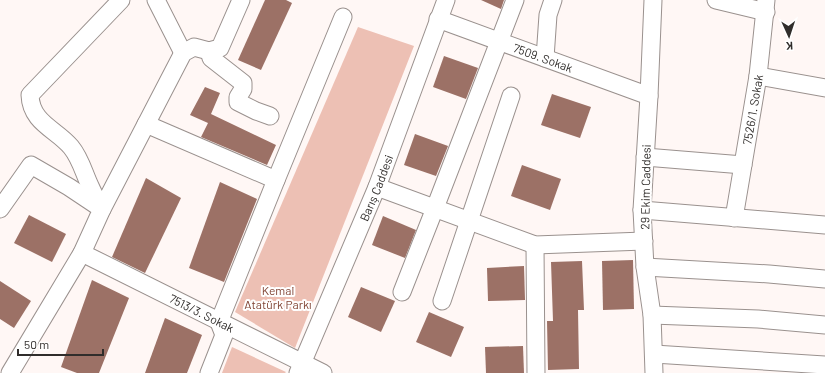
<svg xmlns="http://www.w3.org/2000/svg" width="825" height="373" viewBox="0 0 825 373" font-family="Barlow,sans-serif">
<rect width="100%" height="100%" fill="#fff7f5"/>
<!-- green -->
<g fill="#edc0b4">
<polygon points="358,27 414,46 295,348 235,312"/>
<polygon points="232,347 286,372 285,373 222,373"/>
</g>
<!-- building -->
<g fill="#9c7166">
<polygon points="265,0 286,0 292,3 261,70 238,60"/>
<polygon points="481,0 504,0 501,9"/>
<polygon points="444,56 478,68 466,99 433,87"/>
<polygon points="205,87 220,93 211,114 276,145 267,165 201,137 208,123 190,115"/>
<polygon points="552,94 591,107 580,138 541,125"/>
<polygon points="415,134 448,146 436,176 404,165"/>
<polygon points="522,165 561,179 550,210 511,196"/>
<polygon points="146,178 181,198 145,273 112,257"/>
<polygon points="220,182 257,199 224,282 189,268"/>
<polygon points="29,215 66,234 52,262 14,243"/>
<polygon points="383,216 416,230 405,258 372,245"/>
<polygon points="633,260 634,309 603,310 602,261"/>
<polygon points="582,261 584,310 578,310 579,369 548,370 547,321 553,321 551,262"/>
<polygon points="524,266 525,300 488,301 487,268"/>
<polygon points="92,280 129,298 99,373 77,373 61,367"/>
<polygon points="0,281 31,301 14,328 0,319"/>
<polygon points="361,287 395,301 381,332 348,317"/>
<polygon points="429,312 464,327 451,357 416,342"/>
<polygon points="165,318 202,335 187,373 145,373"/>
<polygon points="523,346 524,373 486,373 485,347"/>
</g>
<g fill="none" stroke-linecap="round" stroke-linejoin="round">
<!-- minor casing -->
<g stroke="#9a918e" stroke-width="19">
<g id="minor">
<polyline points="156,0 183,53"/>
<polyline points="653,0 649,96 642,210 645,267 652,315 654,373"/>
<polyline points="716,0 766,12"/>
<path id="s1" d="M438 19 649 96"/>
<polyline points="209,51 211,58 243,83 243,89 238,97 238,102 256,111 270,116"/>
<polyline points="545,58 548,15 553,0"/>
<polyline points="758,76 825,88"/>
<polyline points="146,124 276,180"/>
<polyline points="645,157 743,165"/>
<polyline points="377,187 535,245 644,241"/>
<path d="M101 208C98 201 94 195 91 188 84 174 81 159 71 147 56 129 31 123 30 95L121 0"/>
<polyline points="0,209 31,165 69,187 102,209 82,253 10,373"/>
<polyline points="102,209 183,53 194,47 209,51 220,48 241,0"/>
<polyline points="642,210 825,225"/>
<path id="s2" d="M734 218 758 76 766 0"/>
<polyline points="535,245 536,373"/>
<path id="s3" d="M82 253 323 373"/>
<polyline points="645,267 769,274 825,279"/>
<polyline points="402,292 435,208 515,0"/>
<polyline points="442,301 511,96"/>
<polyline points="652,315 758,319 825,325"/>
<polyline points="654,354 825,365"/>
<polyline points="209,373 224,335 219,322 276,180 343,17"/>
<path id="s4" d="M298 373 377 187 446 0"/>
</g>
</g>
<!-- minor -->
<use href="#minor" stroke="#fff" stroke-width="17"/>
</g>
<g text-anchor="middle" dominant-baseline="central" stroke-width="4" stroke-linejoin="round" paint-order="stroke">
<!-- street labels -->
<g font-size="12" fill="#302d2b" stroke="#fff">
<text stroke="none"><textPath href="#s1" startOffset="112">7509. Sokak</textPath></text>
<text stroke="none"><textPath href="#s2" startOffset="110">7526/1. Sokak</textPath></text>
<text transform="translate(645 187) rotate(-89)">29 Ekim Caddesi</text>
<text stroke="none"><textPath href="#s4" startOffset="201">Barış Caddesi</textPath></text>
<text stroke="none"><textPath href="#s3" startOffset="134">7513/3. Sokak</textPath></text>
</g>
<!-- park labels -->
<g font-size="12" fill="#804434" stroke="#fff">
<text x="278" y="290">Kemal<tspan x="278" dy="14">Atatürk Parkı</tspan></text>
</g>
</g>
<!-- north arrow -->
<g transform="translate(789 36) rotate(177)" stroke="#ffffff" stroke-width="3" paint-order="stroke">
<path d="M0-3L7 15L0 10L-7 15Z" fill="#302d2b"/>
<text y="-6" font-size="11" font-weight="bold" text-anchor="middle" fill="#302d2b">K</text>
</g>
<!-- scale -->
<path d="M18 349v6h85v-6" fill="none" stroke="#302d2b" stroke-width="2"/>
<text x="24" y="349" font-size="12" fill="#302d2b" stroke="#ffffff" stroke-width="3" paint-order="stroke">50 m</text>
</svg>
